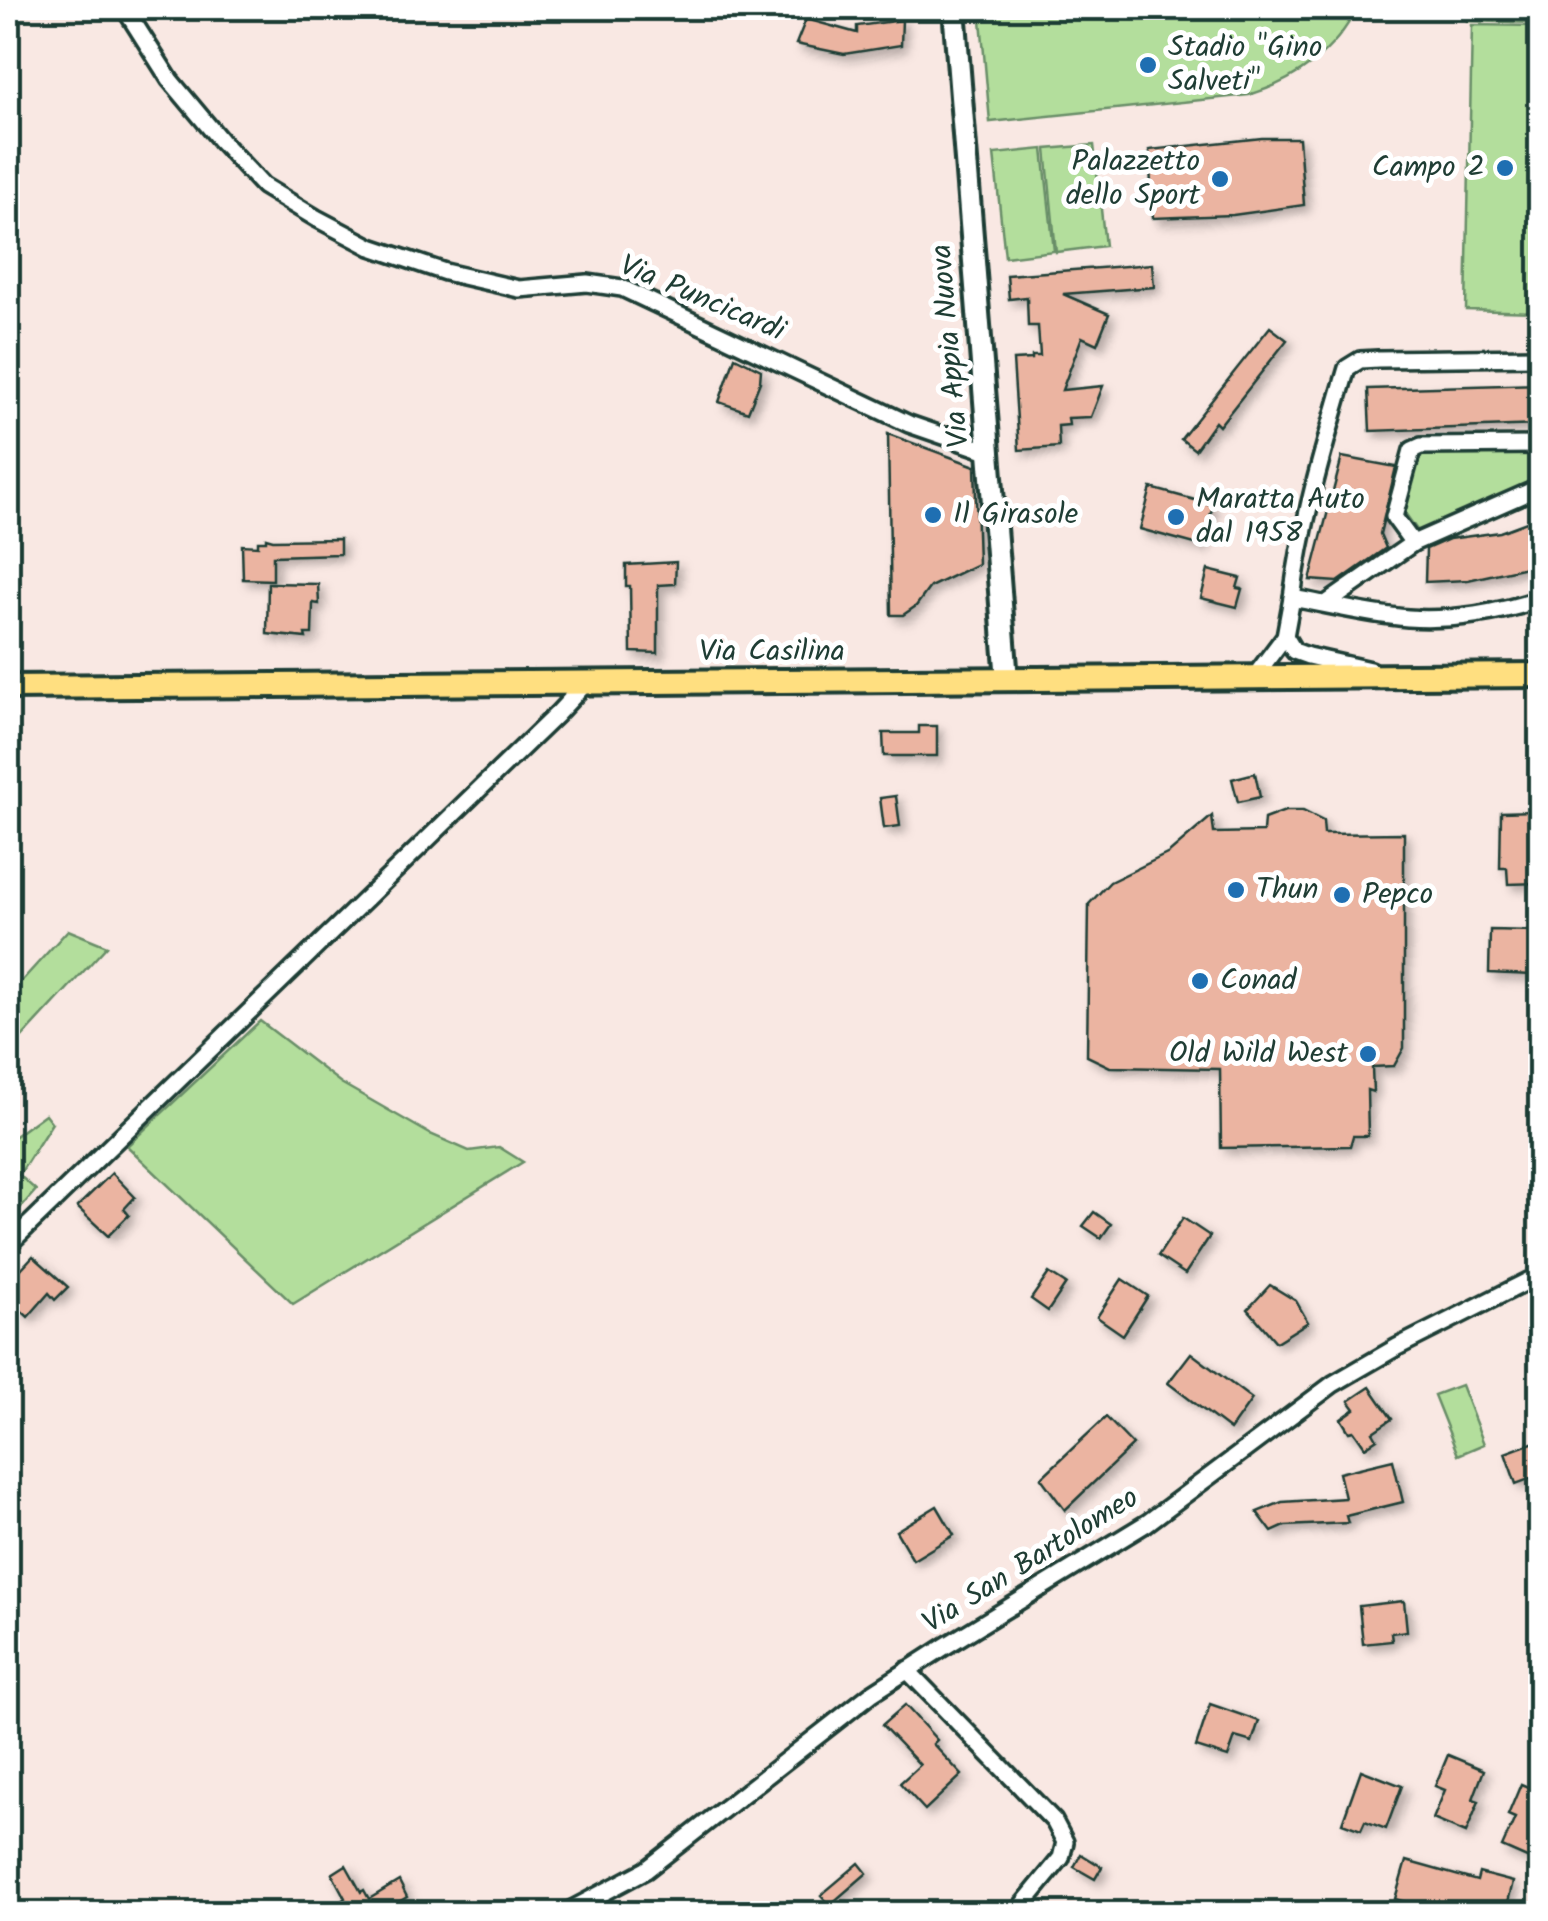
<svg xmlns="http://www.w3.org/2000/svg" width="1548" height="1921" viewBox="0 0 1548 1921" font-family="Kalam,sans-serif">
<defs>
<filter id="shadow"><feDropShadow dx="5.5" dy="5.5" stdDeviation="5" flood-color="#0004"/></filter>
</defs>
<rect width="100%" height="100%" fill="#f9e8e3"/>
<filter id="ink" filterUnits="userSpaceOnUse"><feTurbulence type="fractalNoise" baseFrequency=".01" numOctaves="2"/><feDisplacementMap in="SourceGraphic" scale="20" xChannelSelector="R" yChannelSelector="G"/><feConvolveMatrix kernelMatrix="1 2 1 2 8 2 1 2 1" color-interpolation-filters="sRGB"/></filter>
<g filter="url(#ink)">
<!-- green -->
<g fill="#b3de9c" stroke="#698e68" stroke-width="2.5">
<path d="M980 8H1357C1335 52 1296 81 1249 95L990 122Z"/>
<polygon points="1468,8 1540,8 1540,23 1467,21"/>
<polygon points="1472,25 1540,26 1540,312 1466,310"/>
<polygon points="1094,145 1105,246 1056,252 1046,149"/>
<polygon points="1043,149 1054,251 1005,257 994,154"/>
<polygon points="1540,450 1540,482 1427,532 1417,530 1405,513 1417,457 1422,453"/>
<polygon points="68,930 107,946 8,1053 8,996"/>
<polygon points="260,1021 341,1083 430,1134 469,1151 499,1147 523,1162 293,1304 127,1146"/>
<polygon points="45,1114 52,1123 19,1175 36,1190 8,1222 8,1141"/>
<polygon points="1461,1385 1484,1444 1458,1455 1434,1395"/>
</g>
<!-- building -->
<g fill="#ebb4a1" stroke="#1f3d34" stroke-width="2.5" filter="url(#shadow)">
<polygon points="806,19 857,33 857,26 902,20 901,45 844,54 796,44"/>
<polygon points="1262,138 1299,138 1304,205 1233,215 1153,218 1149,150"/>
<polygon points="1152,264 1154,287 1063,294 1109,314 1097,344 1082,337 1062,390 1103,386 1091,417 1068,418 1069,425 1058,426 1059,447 1019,450 1013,360 1032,359 1032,356 1040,356 1038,326 1028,326 1027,297 1009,299 1007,275"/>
<polygon points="1270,327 1287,340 1219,426 1215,422 1195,450 1181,439"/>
<polygon points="735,357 761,370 760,382 748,412 719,402"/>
<polygon points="1540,384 1540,425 1370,431 1368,389"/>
<polygon points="888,434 975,466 978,564 930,587 916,606 903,615 891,615"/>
<polygon points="1342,457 1396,467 1380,534 1386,548 1338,582 1310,580"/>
<polygon points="1151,488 1213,505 1202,546 1140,529"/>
<polygon points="1540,517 1540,564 1468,580 1425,582 1426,549 1449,539 1500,532"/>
<polygon points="266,538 273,540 340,539 340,554 273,556 273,580 243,579 242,545 258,546 258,541 266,541"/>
<polygon points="676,562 675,584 658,585 658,653 631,652 630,586 626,586 626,565"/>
<polygon points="1208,570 1240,578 1237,588 1242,589 1237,607 1201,598"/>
<polygon points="268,583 318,584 319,604 313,603 312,634 305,634 306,638 267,634"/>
<polygon points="919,726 937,726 937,756 884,756 883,733 919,733"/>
<polygon points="1255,773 1260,797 1238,802 1232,779"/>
<polygon points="896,796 900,826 884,828 880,798"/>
<polygon points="1285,811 1303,811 1323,821 1324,834 1404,833 1404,1048 1394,1066 1372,1067 1373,1092 1367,1090 1368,1136 1353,1136 1350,1146 1221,1148 1220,1069 1110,1067 1087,1056 1089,904 1110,882 1169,853 1212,816 1214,833 1263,832 1264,819"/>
<polygon points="1535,811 1535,834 1540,834 1540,883 1508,884 1507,868 1500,868 1501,812"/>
<polygon points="1490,930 1534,931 1532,975 1489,973"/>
<polygon points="112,1173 135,1197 124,1209 129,1215 108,1236 77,1207"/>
<polygon points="1094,1212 1111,1224 1101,1238 1083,1226"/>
<polygon points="1183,1218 1210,1236 1185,1274 1158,1256"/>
<polygon points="33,1256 68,1287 55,1300 49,1293 28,1317 8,1298 8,1283"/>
<polygon points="1049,1273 1066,1284 1048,1311 1031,1299"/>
<polygon points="1122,1279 1148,1296 1123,1335 1097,1317"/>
<polygon points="1270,1285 1296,1301 1308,1322 1276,1342 1248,1309"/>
<polygon points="1191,1353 1252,1399 1230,1430 1168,1383"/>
<polygon points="1370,1387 1392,1419 1373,1432 1377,1439 1365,1447 1354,1431 1349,1432 1341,1419 1355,1409 1349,1401"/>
<polygon points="1106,1417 1133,1445 1065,1510 1041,1478"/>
<polygon points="1540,1440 1540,1475 1516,1484 1505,1453"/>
<polygon points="1393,1460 1403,1502 1346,1516 1348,1523 1285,1526 1272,1532 1257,1512 1282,1502 1345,1498 1339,1473"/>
<polygon points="937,1506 954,1535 913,1560 896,1531"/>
<polygon points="1404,1601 1407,1631 1391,1633 1392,1641 1363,1644 1359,1606"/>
<polygon points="1210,1704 1259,1721 1252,1742 1235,1737 1228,1757 1196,1747"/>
<polygon points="905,1705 937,1740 933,1744 962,1775 925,1810 900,1783 920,1765 882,1725"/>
<polygon points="1448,1755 1484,1770 1473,1799 1479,1801 1466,1833 1433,1819 1445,1790 1435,1786"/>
<polygon points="1361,1770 1402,1786 1386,1829 1365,1821 1361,1830 1342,1823"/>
<polygon points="1521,1784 1540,1792 1540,1851 1536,1862 1502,1847 1515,1818 1508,1815"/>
<polygon points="1081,1854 1102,1867 1095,1879 1074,1867"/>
<polygon points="1406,1861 1477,1881 1479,1873 1513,1882 1505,1914 1446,1914 1395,1899"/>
<polygon points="859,1863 867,1873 830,1905 821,1895"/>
<polygon points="346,1865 361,1892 364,1890 369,1899 399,1881 407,1897 379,1914 345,1914 339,1903 345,1898 332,1874"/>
</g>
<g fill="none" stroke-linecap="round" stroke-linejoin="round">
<!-- street casing -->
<g stroke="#1f3d34" stroke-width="22">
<g id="street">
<polyline points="126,8 127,12 170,80 221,141 263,186 316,218 371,247 445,272 519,289 587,283 622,288 909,424 990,452"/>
<polyline points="1413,543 1394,517 1412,450 1421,446 1540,445"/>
<path d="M1292 598C1302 520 1325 443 1347 368L1360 360 1378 359 1540 357"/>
<polyline points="1326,604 1413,543 1540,487"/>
<polyline points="1285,636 1294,651 1308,656 1370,670"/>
<path d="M1255 676 1285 636 1292 598C1330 605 1370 615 1408 618 1452 621 1500 613 1540 599"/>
<polyline points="8,1245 557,714 586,683"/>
<polyline points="907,1670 1054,1821 1065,1842 1061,1858 1015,1914"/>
<polyline points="563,1914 646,1870 871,1694 944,1647 1147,1523 1333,1384 1397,1347 1540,1275"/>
</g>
</g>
<!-- secondary casing -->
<g stroke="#1f3d34" stroke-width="28">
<polyline id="secondary" points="954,8 1007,680"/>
</g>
<!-- primary casing -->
<g stroke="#1f3d34" stroke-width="30">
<polyline id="primary" points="8,687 1540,675"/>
</g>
<!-- street -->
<use href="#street" stroke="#fff" stroke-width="15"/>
<!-- secondary -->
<use href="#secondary" stroke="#fff" stroke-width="20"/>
<!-- primary -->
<use href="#primary" stroke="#ffdf80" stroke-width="22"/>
</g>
</g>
<!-- markers -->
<g fill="#1f6fb2" stroke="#fff" stroke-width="4">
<circle cx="1148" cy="65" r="10"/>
<circle cx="1505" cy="168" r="10"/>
<circle cx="1220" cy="179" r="10"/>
<circle cx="933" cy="515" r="10"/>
<circle cx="1176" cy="517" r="10"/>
<circle cx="1236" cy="890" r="10"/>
<circle cx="1342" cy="895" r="10"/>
<circle cx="1200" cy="981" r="10"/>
<circle cx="1368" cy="1054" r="10"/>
</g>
<g text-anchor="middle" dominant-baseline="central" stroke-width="10" stroke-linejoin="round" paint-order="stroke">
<!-- poi labels -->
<g font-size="30" fill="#1f3d34" stroke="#fff" text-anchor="start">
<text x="1168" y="48">Stadio "Gino<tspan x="1168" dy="34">Salveti"</tspan></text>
<text x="1200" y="162" text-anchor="end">Palazzetto<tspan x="1200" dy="34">dello Sport</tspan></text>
<text x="1485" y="168" text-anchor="end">Campo 2</text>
<text x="1196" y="500">Maratta Auto<tspan x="1196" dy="34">dal 1958</tspan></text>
<text x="953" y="515">Il Girasole</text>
<text x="1256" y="890">Thun</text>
<text x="1362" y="895">Pepco</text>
<text x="1220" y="981">Conad</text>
<text x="1348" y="1054" text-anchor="end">Old Wild West</text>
</g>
<!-- street labels -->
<g font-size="30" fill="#1f3d34" stroke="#fff">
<text transform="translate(702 299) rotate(23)">Via Puncicardi</text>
<text transform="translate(951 346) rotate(-95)">Via Appia Nuova</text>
<text x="772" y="652">Via Casilina</text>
<text transform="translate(1031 1561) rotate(-32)">Via San Bartolomeo</text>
</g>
</g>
<!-- margin -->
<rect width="1548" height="1921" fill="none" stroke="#fff" stroke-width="40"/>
<rect x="20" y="20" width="1508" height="1881" fill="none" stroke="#1f3d34" stroke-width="4" filter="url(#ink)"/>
</svg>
